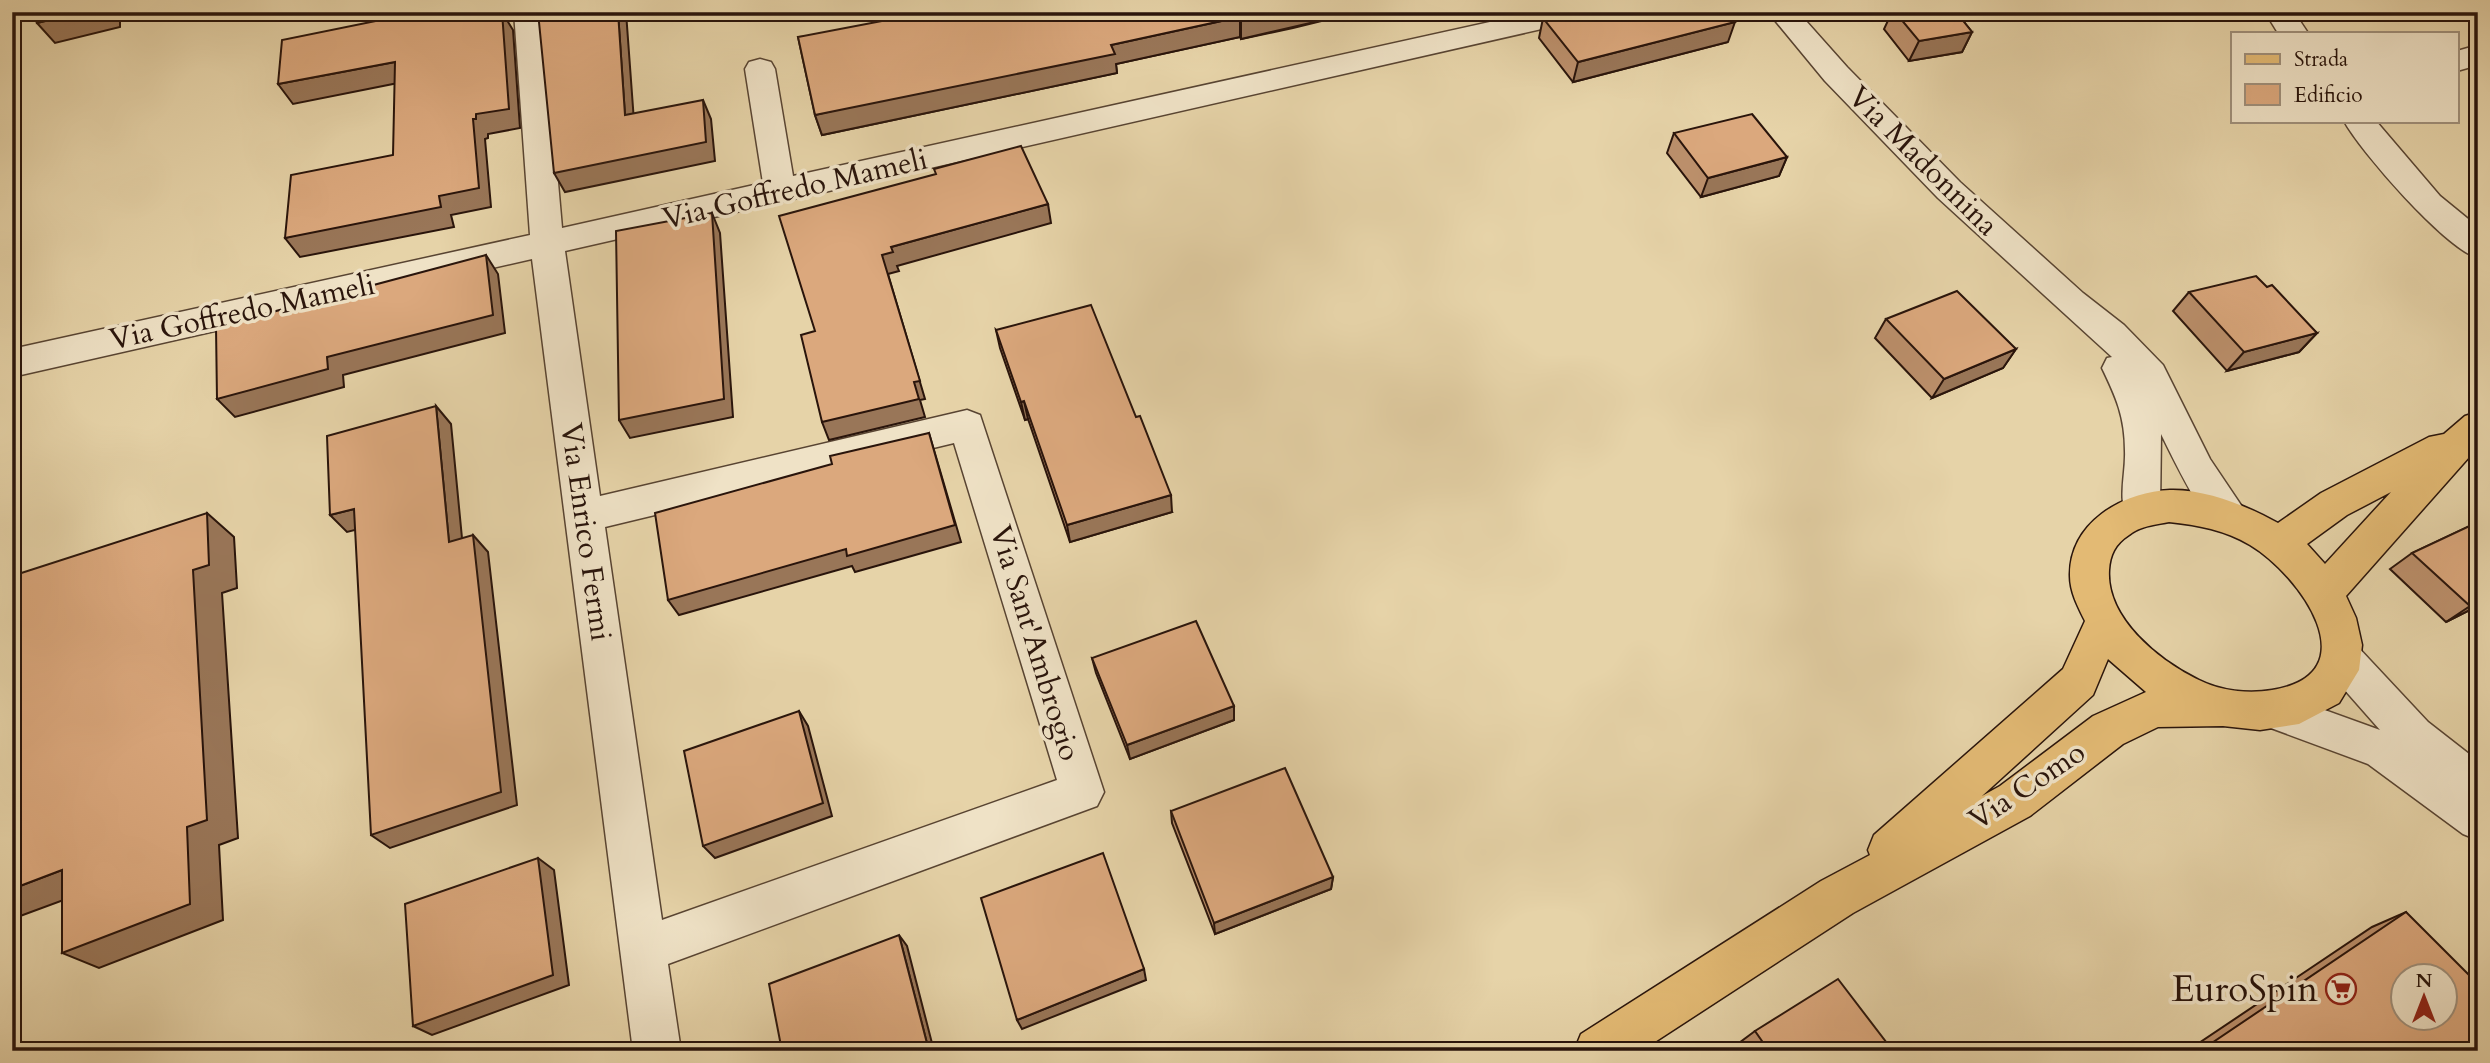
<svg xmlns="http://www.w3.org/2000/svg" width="2490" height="1063" viewBox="0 0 2490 1063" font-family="Cardo,serif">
<rect width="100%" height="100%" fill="#e6d3a8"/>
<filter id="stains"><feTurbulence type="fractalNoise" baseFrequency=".00286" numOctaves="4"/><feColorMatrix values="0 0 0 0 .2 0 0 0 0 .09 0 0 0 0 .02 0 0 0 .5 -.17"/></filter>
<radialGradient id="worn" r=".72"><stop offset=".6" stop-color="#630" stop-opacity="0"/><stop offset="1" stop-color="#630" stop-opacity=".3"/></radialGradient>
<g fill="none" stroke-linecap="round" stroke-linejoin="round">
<!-- minor casing -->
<g stroke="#584432" stroke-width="3">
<g id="minor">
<path d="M514 12H543L562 228 763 183 745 69 749 62 760 59 771 62 775 69 793 176 1535 12H1591L1587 18 1577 21 565 251 600 496 967 410 980 415 1104 792 1097 806 668 964 681 1051H633L532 259 12 377V349L530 235ZM954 443 1057 780 662 920 605 527Z"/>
<path d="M1768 12H1798L1847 67 1960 182 2083 293 2124 325 2163 365 2210 459 2249 517 2244 528C2235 531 2226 535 2217 529 2201 517 2171 454 2161 434L2160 509 2154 520 2141 525 2128 520C2117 499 2126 474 2125 451 2125 417 2116 397 2102 368L2107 358 2112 357 1938 198 1825 81Z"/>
<polygon points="2265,12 2294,12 2308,33 2278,33"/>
<polygon points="2478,45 2478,65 2457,71 2457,51"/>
<path d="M2344 121H2376L2440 196 2478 227V258C2445 248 2361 152 2344 121Z"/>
<polygon points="2342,640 2356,645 2428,722 2478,761 2478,840 2463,834 2368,764 2260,724 2254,711 2260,698 2275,692 2380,730 2328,671 2322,658 2328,645"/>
</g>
</g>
<!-- major casing -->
<g stroke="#29140b" stroke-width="3">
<path id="major" d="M2478 412V447L2346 596 2356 618 2362 645 2359 670 2339 703 2299 724 2260 730 2223 726 2158 727 2123 744 2030 816 1853 913 1641 1051H1574L1581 1034 1821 881 1870 855 1868 850 1874 835 2063 669 2085 621C2078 607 2070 592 2070 576 2069 523 2122 492 2170 490 2206 489 2247 506 2278 523L2321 493 2429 437 2444 434 2465 416ZM2391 492 2325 564 2307 544 2347 515ZM2169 522C2198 525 2225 530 2250 545 2300 575 2371 674 2272 690 2248 694 2221 691 2199 680 2160 661 2106 619 2109 570 2110 555 2115 544 2129 535 2140 526 2155 525 2169 522ZM2108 659 2146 692 2093 716 2000 786 1982 796 2093 695Z"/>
</g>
<!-- minor -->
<use href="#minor" fill="#efe2c6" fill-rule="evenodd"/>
<!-- major -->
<use href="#major" fill="#e3ba74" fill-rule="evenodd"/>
</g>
<!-- wall -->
<g fill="#bc906c" stroke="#29140b" stroke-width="2">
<polygon points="1358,12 1293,28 1241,39 1240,37 1116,64 1117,73 822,135 815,115 798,37"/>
<polygon points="1892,12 1956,12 1972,32 1962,52 1909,61 1884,29"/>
<polygon points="1543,18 1728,42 1573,82 1539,38"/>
<polygon points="1674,133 1787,157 1779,176 1701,197 1667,153"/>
<polygon points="2267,287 2317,333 2299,352 2227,371 2173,311 2189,292"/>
<polygon points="1886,319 2016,349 2003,368 1932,398 1875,338"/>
<polygon points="996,330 1172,512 1070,542 1028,419 1025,420 1000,348"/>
<polygon points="2478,522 2478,606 2446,622 2390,569 2412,553"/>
<polygon points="1092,658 1234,706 1234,720 1130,759 1096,673"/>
<polygon points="1171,811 1333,877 1331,889 1215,934 1172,823"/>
<polygon points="2406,912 2478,1051 2187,1051 2372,927"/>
<polygon points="1755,1031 1893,1051 1745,1051 1739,1043"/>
</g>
<!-- shaded-wall -->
<g fill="#997658" stroke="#29140b" stroke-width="2">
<polygon points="83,12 120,12 120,27 55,43 37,23"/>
<polygon points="502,12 513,30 520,128 488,134 488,138 485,139 491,207 451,215 454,227 300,257 285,238 439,196 473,119 476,114"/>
<polygon points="618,12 626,12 635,135 625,115"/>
<polygon points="1274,12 1358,12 1241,39 1241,19"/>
<polygon points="1240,17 1240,37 1116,64 1117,73 822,135 815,115 1111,45"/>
<polygon points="1735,22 1728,42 1573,82 1578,62"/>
<polygon points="1972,32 1962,52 1909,61 1919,41"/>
<polygon points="395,62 408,81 293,104 278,84"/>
<polygon points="703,100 711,119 715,161 565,192 554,173"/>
<polygon points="1787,157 1779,176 1701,197 1708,178"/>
<polygon points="1048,204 1051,223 897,266 899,271 888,274 925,399 920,400 925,417 829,440 822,422 882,255 891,247"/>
<polygon points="712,213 720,233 733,417 630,438 619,420"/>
<polygon points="486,255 498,274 505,333 343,375 344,387 235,417 217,399 327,357"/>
<polygon points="2317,333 2299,352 2227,371 2244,352"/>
<polygon points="2016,349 2003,368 1932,398 1944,379"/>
<polygon points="1024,401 1028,419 1025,420 1021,402"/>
<polygon points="436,406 451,424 464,559 449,542"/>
<polygon points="929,433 961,542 855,572 852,566 679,615 668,600"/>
<polygon points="1171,495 1172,512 1070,542 1067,525"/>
<polygon points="354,509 371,526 347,532 330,515"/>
<polygon points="207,513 234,537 237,588 222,593 238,838 219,845 223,920 99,968 62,953 187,827 193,570"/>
<polygon points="473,535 488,552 517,805 390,848 371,835"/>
<polygon points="2478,602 2478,606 2446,622 2470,606"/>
<polygon points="1234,706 1234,720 1130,759 1127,745"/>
<polygon points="799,711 808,726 832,816 715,858 703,846"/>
<polygon points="538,858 554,870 569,985 432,1035 413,1026"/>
<polygon points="62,870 99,887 12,919 12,889"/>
<polygon points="1333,877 1331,889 1215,934 1214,923"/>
<polygon points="899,935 907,946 934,1051 929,1051"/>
<polygon points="1144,969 1146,980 1022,1029 1017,1020"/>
</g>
<!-- building -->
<g fill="#dba87d" stroke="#29140b" stroke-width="2" fill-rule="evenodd">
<polygon points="38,12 83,12 37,23"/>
<polygon points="420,12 475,12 475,15 491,12 502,12 509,109 476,114 476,119 473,119 479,188 439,196 441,207 285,238 291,175 393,155 395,62 278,84 282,40"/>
<polygon points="538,12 618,12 625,115 703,100 706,142 554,173"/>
<polygon points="929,12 1274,12 1241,19 1240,17 1111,45 1115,54 815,115 798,37"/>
<polygon points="1566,12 1726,12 1735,22 1578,62 1543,18"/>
<polygon points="1895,12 1956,12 1972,32 1919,41"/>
<polygon points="1752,114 1787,157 1708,178 1674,133"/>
<polygon points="1021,146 1048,204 891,247 893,252 882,255 920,381 914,382 919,399 822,422 801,335 815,331 779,216 936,174 934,169"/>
<polygon points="712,213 724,399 619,420 616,231"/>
<polygon points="486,255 493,315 327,357 328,369 217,399 216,327"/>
<polygon points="2256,276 2267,287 2272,285 2317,333 2244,352 2189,292"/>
<polygon points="1957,291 2016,349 1944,379 1886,319"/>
<polygon points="1091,305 1136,417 1140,416 1171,495 1067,525 1024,401 1021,402 996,330"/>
<polygon points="436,406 449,542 473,535 501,792 371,835 354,509 330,515 327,436"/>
<polygon points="929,433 955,525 847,556 846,549 668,600 655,513 832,464 830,456"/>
<polygon points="207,513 209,565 193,570 207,820 187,827 190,904 62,953 62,870 12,889 12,576"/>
<polygon points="2478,522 2478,602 2470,606 2412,553"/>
<polygon points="1196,621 1234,706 1127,745 1092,658"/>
<polygon points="799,711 823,803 703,846 684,751"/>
<polygon points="1285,768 1333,877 1214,923 1171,811"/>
<polygon points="1103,853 1144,969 1017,1020 981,898"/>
<polygon points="538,858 553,975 413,1026 405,904"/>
<path d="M2406 912 2478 984V1051H2200ZM2403 976H2445V1018H2403Z"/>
<polygon points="899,935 929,1051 782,1051 769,984"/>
<polygon points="1838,979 1893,1051 1769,1051 1755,1031"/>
</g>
<!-- icons -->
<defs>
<g id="supermarket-ring" transform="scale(1.575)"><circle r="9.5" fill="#efe2c6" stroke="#8f2418" stroke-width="1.5"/><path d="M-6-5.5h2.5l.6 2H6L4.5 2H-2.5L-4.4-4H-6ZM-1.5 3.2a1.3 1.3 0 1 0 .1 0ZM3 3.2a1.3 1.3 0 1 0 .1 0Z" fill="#8f2418"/></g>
</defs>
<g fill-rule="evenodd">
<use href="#supermarket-ring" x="2341" y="989"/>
</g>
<g text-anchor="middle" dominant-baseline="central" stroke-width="7" stroke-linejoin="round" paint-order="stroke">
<!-- street labels -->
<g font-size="30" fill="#29140b" stroke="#efe2c6">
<text transform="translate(1923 161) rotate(45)">Via Madonnina</text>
<text transform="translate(795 189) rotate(-13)">Via Goffredo Mameli</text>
<text transform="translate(242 312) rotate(-12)">Via Goffredo Mameli</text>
<text transform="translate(586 532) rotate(82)">Via Enrico Fermi</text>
<text transform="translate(1035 643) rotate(73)">Via Sant'Ambrogio</text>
<text transform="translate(2027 786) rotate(-34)">Via Como</text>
</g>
<!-- near-poi labels -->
<g font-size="37" fill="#29140b" stroke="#efe2c6" text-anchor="end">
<text x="2318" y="989">EuroSpin</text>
</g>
</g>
<!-- margin -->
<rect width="2490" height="1063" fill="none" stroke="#e6d3a8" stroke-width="42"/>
<rect x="14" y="14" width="2462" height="1035" fill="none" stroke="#29140b" stroke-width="3.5"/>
<rect x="21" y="21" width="2448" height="1021" fill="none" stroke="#29140b" stroke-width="2"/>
<!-- legend -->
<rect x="2231" y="32" width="228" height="91" fill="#efe2c6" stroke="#a0907b" stroke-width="2"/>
<rect x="2245" y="54" width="35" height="10" fill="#e3ba74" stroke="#a0907b" stroke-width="2"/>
<text x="2294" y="66" font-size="21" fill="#29140b">Strada</text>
<rect x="2245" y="84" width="35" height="21" fill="#dba87d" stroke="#a0907b" stroke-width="2"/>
<text x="2294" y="102" font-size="21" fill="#29140b">Edificio</text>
<!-- north arrow -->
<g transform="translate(2424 997)"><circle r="33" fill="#efe2c6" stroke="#a0907b" stroke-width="2"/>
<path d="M0-5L12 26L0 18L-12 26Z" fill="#8f2418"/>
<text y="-10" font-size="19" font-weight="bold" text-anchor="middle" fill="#29140b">N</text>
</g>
<rect width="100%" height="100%" filter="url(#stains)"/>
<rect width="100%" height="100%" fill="url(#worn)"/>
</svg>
